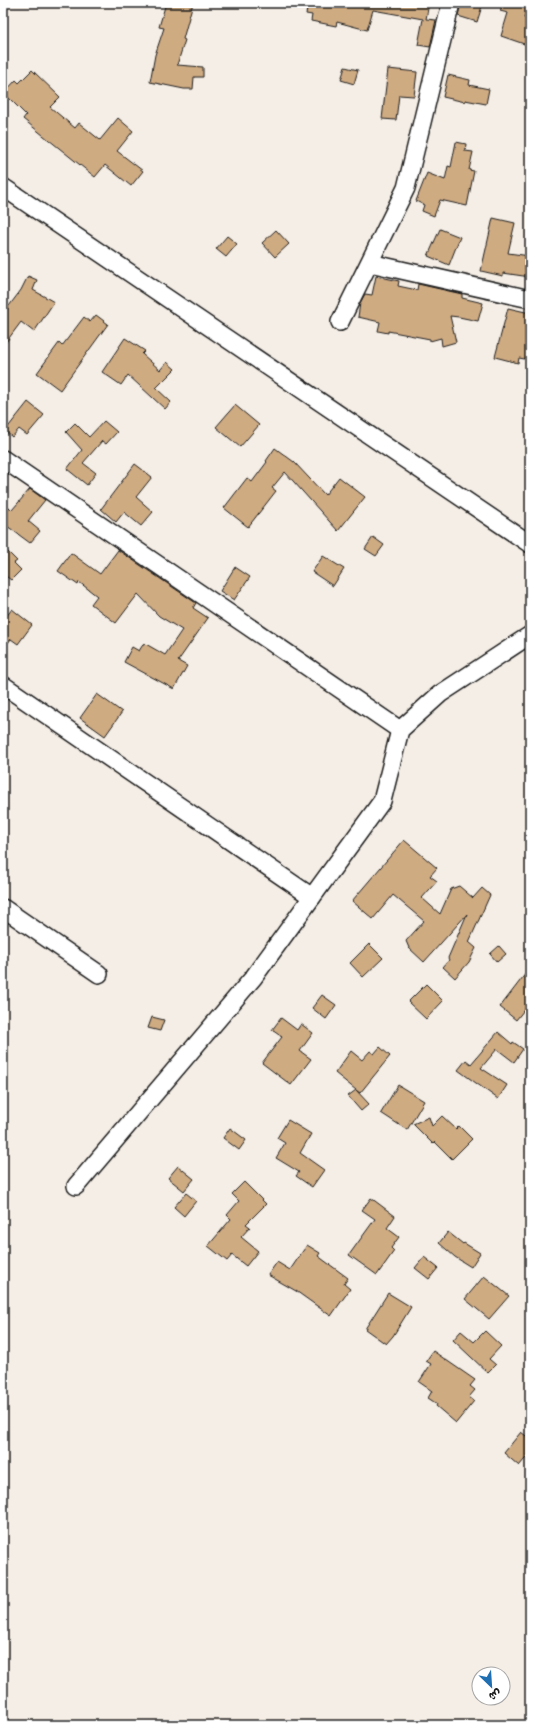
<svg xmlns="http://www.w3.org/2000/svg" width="533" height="1728" viewBox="0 0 533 1728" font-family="'Shantell Sans','Playpen Sans Arabic',sans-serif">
<rect width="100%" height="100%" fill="#f5eee6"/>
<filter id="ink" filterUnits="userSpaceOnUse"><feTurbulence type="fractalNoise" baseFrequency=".025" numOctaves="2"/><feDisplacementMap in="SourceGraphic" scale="8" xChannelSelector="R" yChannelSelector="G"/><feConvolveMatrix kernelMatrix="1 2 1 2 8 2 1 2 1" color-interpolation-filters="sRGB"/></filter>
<g filter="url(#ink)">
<!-- building -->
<g fill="#cfab82" stroke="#1c1c1c">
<polygon points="166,3 193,3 183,39 185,40 177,65 203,67 203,77 194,77 193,89 184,89 150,82 155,55 164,28 159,27"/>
<polygon points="308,3 429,3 426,19 436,20 430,47 418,45 423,19 373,10 367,30 337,22 336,26 311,21 312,15 306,14"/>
<polygon points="461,3 483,3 477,22 458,16"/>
<polygon points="503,3 529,3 524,18 530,20 530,46 501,36 508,13 500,11"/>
<polygon points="345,67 358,70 354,84 341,80"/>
<polygon points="388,69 417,72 414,96 399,95 396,120 382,119"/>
<polygon points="32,70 60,97 50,107 75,128 79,123 100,140 118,118 133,131 117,151 143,171 131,186 105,165 95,177 23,119 26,115 4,93 16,80 19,83"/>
<polygon points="448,75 470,80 469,85 489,89 486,104 465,100 465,102 443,97"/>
<polygon points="456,142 466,144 465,151 473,152 469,170 474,171 467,206 440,200 434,216 422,211 424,205 416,201 427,173 445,180 448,166 451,167"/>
<polygon points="493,218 515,223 508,253 530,256 530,277 503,273 503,276 481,271"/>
<polygon points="440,229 460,237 449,265 428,256"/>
<polygon points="276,230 289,244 275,257 262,243"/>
<polygon points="227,236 237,244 226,257 216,249"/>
<polygon points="28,276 37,280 33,290 54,302 34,332 21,322 3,346 3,314 21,290"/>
<polygon points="376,276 399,281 398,286 417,290 418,284 462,294 462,298 483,303 478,321 459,317 450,316 456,342 442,346 441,338 430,341 430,339 388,331 388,333 378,331 380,322 358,317 360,303 365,294 372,295"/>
<polygon points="508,308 530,313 530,360 519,358 518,363 495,357"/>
<polygon points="96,315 108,324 60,390 37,373 59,343 62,346 84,317 90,322"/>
<polygon points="125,338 145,351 142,354 160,370 167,362 175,369 156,388 171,402 165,409 128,375 121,385 102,372"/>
<polygon points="28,402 44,415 27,435 19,429 12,437 5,431"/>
<polygon points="235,405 259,425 240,447 216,427"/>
<polygon points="104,421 117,432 106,444 102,441 83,463 96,473 87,485 67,469 82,450 66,432 75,423 89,437"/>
<polygon points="275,448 294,462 325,495 339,477 365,497 338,531 285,472 272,488 276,491 248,527 224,508 247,478 252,482 267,462 266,461"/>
<polygon points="135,464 152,477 136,497 153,512 141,526 124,512 116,522 101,509"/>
<polygon points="30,489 45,500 28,521 40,531 30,543 3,523 3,515 9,507 12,510"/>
<polygon points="373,537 384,545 376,556 365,549"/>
<polygon points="3,547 17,561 14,563 21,570 11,580 3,574"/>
<polygon points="118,550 196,603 193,608 208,618 178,661 187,666 174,689 124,662 132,647 139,651 144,643 165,655 182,630 159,616 138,594 116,623 91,604 97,596 79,582 78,585 58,571 71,553 100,574"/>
<polygon points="323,556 344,569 333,586 312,572"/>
<polygon points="235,567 250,577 234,600 220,591"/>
<polygon points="12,609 32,625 18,644 11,639 3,649 3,621"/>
<polygon points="97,694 122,712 105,736 80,718"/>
<polygon points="404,840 437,868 430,876 437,881 422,898 440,914 451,889 459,886 473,898 482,888 490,895 469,942 476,948 469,962 455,978 443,967 449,960 448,958 467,914 424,962 409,948 406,941 424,921 393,895 373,919 352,901"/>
<polygon points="369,944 383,958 363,977 350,963"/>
<polygon points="499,946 506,954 497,962 490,954"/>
<polygon points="530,968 530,1015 524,1010 516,1020 500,1007"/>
<polygon points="426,984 443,1001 426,1019 408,1002"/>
<polygon points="322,995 336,1005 326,1019 312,1008"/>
<polygon points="152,1017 164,1020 160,1031 148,1028"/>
<polygon points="281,1018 297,1030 301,1024 313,1033 300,1051 311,1059 291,1085 262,1063 282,1037 272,1030"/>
<polygon points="498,1032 512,1044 513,1042 523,1049 514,1062 497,1049 481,1068 507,1085 498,1099 458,1070 466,1060 471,1064"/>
<polygon points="380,1047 390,1056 360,1093 356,1090 369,1104 361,1111 348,1096 356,1090 335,1073 351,1051 362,1060 370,1051 374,1054"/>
<polygon points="398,1085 424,1101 407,1130 381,1113"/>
<polygon points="442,1116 456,1129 459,1126 472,1139 452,1159 435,1142 433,1144 413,1124 429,1117 432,1126"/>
<polygon points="288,1120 311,1134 300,1153 324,1170 312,1187 296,1176 299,1172 276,1158 285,1143 277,1138"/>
<polygon points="230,1128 246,1140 239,1150 223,1138"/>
<polygon points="178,1166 194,1179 184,1191 168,1178"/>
<polygon points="244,1182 266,1204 246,1224 250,1227 241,1237 258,1251 246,1266 232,1255 227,1261 208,1246 231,1219 227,1215 239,1201 232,1194"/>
<polygon points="186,1193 196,1201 184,1216 174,1207"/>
<polygon points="371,1198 395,1216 387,1228 399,1237 391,1248 394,1251 377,1275 349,1255 375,1219 362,1210"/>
<polygon points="448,1232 463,1244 464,1243 480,1253 471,1267 455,1257 439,1243"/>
<polygon points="307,1245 320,1253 318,1256 348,1278 344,1284 350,1289 331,1316 296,1291 268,1275 277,1262 290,1270"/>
<polygon points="424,1257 438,1268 429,1279 415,1268"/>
<polygon points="484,1276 509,1296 489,1319 465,1299"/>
<polygon points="388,1293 411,1307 393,1336 386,1344 365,1329"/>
<polygon points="461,1331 474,1342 485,1331 501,1346 489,1359 496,1365 488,1373 453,1340"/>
<polygon points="433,1351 475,1380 470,1386 475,1390 469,1397 474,1401 456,1423 436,1406 437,1404 428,1398 432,1391 419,1382 431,1364 426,1361"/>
<polygon points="521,1432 530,1439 530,1453 519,1466 504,1453"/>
</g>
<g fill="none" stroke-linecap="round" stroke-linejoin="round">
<!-- minor casing -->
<g stroke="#1c1c1c" stroke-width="20">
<g id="minor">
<polyline points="3,187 530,544"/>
<polyline points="370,263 530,299"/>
<polyline points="340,322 406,188 451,3"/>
<polyline points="3,459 400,730"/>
<polyline points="3,685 312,897"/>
<polyline points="3,908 99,974"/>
<polyline points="76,1186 253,978 382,801 400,730 440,694 530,635"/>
</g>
</g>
<!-- minor -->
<use href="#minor" stroke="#fff" stroke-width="17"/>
</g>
</g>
<!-- margin -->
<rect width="533" height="1728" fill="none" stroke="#fff" stroke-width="16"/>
<rect x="8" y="8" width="517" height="1712" fill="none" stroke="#1c1c1c" stroke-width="1.5" filter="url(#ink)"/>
<!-- north arrow -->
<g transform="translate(491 1686) rotate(155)"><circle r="19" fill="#ffffff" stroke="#a4a4a4"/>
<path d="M0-3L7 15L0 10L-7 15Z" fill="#1f6fb2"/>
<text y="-6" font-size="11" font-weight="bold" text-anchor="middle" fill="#1c1c1c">ش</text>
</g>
</svg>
